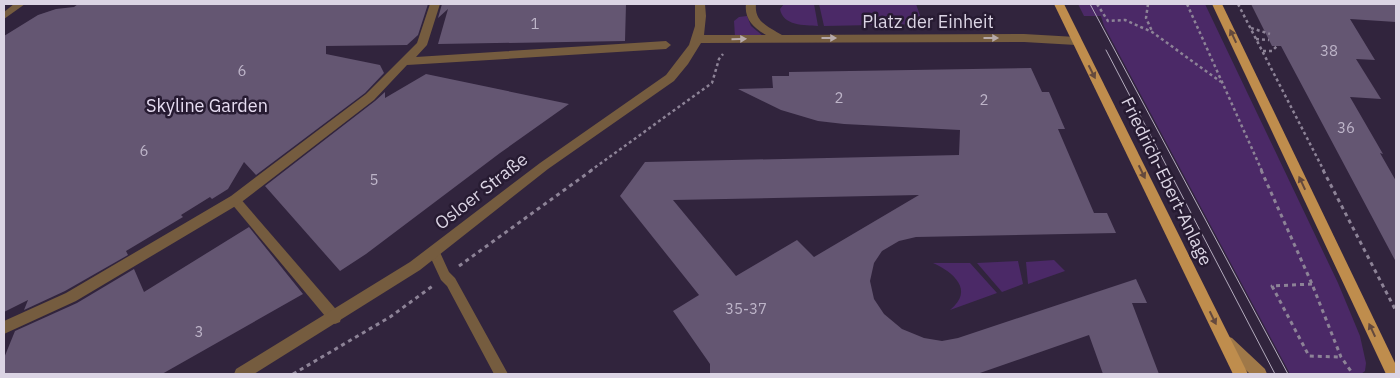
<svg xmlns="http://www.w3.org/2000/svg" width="1400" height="378" viewBox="0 0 1400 378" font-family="'IBM Plex Sans',sans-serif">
<rect width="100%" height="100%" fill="#31243d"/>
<!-- green -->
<g fill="#4b2967">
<path d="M784 4H814L818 26C804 25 783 26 780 9Z"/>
<polygon points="819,4 916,4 923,24 824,26"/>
<polygon points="1078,4 1205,4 1338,283 1360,336 1366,363 1365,371 1361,374 1290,374 1104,26 1101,16 1084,16"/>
<polygon points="747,16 751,26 763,36 735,37 734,21 739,17"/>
<polygon points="1054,260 1065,271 1028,284 1026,262"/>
<polygon points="1018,261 1023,284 1002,292 977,263"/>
<path d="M933 263H970L997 293 950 310C975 290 953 272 933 263Z"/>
</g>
<!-- building -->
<g fill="#645672" fill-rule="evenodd">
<polygon points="78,4 428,4 418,35 407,45 326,46 326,54 380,65 384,73 365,93 256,175 244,162 228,189 212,199 210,197 181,215 183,217 126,251 128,255 65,291 24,310 28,300 4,312 4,36 38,15 56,9 74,7"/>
<polygon points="442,4 626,4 625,41 438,44 448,9 438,18"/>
<polygon points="1251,4 1396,4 1396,22 1350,19 1375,60 1356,59 1381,99 1350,97 1383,154 1380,153 1396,181 1396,262 1281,46 1272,46"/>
<path d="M1031 68 1042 92H1049L1065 129H1058L1094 213H1107L1116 233 916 237 899 241 882 251 874 263 870 281 874 299 884 314 902 329 924 338 942 341 958 338 1136 279 1147 303H1132L1159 374H1103L1089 335 977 374H710V364L673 311 699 295 620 196 645 162 959 155 960 130 844 124 818 121 781 110 738 89 773 88 772 76H789V72ZM919 195 814 257 797 240 736 276 673 200Z"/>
<polygon points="426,74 569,104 500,153 366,254 340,271 265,186 375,101 385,92 385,98"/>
<polygon points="249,227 303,294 162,374 4,374 4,358 15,331 77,303 134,269 144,292"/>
</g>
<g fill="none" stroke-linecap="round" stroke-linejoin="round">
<!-- path-far1 -->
<g stroke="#8d8397" stroke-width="2.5" stroke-dasharray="3 3" stroke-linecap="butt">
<polyline points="1097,4 1108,21 1125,20 1152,32 1221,82"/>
<polyline points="1148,4 1146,18 1152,31"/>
<polyline points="1187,4 1262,171"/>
<polyline points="1238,4 1324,171"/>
<polyline points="1251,28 1270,34"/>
<polyline points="1256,39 1269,40"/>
<polyline points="1263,51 1272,51 1277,46"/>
<polyline points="590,171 712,83 719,59 723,54"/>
</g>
<!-- path -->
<g stroke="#8d8397" stroke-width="3" stroke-dasharray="4 4" stroke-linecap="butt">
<polyline points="1261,170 1312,284 1341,357 1353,374"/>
<polyline points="1323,170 1396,311"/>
<polyline points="459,266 592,170"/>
<polyline points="1312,284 1272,286 1309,356 1341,357"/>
<polyline points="293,374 390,317 434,285"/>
</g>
<!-- lane -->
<g fill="#755c3f" fill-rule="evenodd">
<polygon points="14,4 25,4 4,19 4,12"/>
<polygon points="235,195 239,197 340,314 341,318 340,322 335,324 330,322 231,203 229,200 231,197"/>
<polygon points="434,247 438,248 449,272 455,278 508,374 494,374 447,286 441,280 428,252 430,248"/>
</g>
<!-- street -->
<g fill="#755c3f" fill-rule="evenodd">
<polygon points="430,4 440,4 427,45 416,57 666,41 671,45 666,49 407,65 374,100 239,204 76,301 4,334 4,321 66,293 231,196 366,94 417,43"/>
<path d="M695 4H705L706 16 704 35H766C754 28 744 19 746 4H756C754 22 769 27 782 35L1024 34 1076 37 1081 41 1076 45 1024 42 701 43 688 64 674 81 548 169 420 270 254 374H234L236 369 410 262 540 163 666 75 689 45 695 26Z"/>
</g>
<!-- secondary -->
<polygon fill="#9f7848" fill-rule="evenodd" points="1227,336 1232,338 1265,369 1267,374 1250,374 1222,348 1220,343 1222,338"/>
<!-- primary -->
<g fill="#bf8d4d" fill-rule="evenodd">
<polygon points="1054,4 1064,4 1248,374 1233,374"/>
<polygon points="1212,4 1222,4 1396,365 1396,374 1386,374"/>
</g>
<!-- tram -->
<g stroke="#b4acbe" stroke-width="1">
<polyline points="1090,4 1288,374"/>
<polyline points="1106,50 1275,374"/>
</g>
</g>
<!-- one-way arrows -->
<defs><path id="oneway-solid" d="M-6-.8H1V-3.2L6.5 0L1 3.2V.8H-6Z" transform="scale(1.25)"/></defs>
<g fill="#64493d">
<use href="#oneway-solid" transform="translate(1233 36) rotate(-115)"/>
<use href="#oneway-solid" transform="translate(1092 72) rotate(63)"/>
<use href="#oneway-solid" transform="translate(1142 172) rotate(64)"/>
<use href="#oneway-solid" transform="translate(1302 183) rotate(-115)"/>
<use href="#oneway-solid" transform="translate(1213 318) rotate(64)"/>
<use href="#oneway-solid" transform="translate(1372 330) rotate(-115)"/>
</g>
<g fill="#b7aaaa">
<use href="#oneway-solid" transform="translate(829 38)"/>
<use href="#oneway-solid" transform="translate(991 38)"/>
<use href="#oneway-solid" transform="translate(739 39) rotate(-1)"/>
</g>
<g text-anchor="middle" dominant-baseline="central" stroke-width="5" stroke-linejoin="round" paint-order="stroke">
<!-- number labels -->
<g font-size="15" fill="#bdb4c8">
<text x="535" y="23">1</text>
<text x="1329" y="50">38</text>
<text x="242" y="70">6</text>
<text x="839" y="97">2</text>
<text x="984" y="99">2</text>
<text x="1346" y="127">36</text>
<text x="144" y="150">6</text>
<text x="374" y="179">5</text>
<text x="746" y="308">35-37</text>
<text x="199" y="331">3</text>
</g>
<!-- street labels -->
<g font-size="18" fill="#dbd4e4" stroke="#271b32">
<text x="928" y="21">Platz der Einheit</text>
<text transform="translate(1167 181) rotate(64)">Friedrich-Ebert-Anlage</text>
<text transform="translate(481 191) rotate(-38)">Osloer Straße</text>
</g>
<!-- park labels -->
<g font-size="18" fill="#e7ddf2" stroke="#271b32">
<text x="207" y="105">Skyline Garden</text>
</g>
</g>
<!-- border -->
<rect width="1400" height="378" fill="none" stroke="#dbd4e4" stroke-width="10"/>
</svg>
